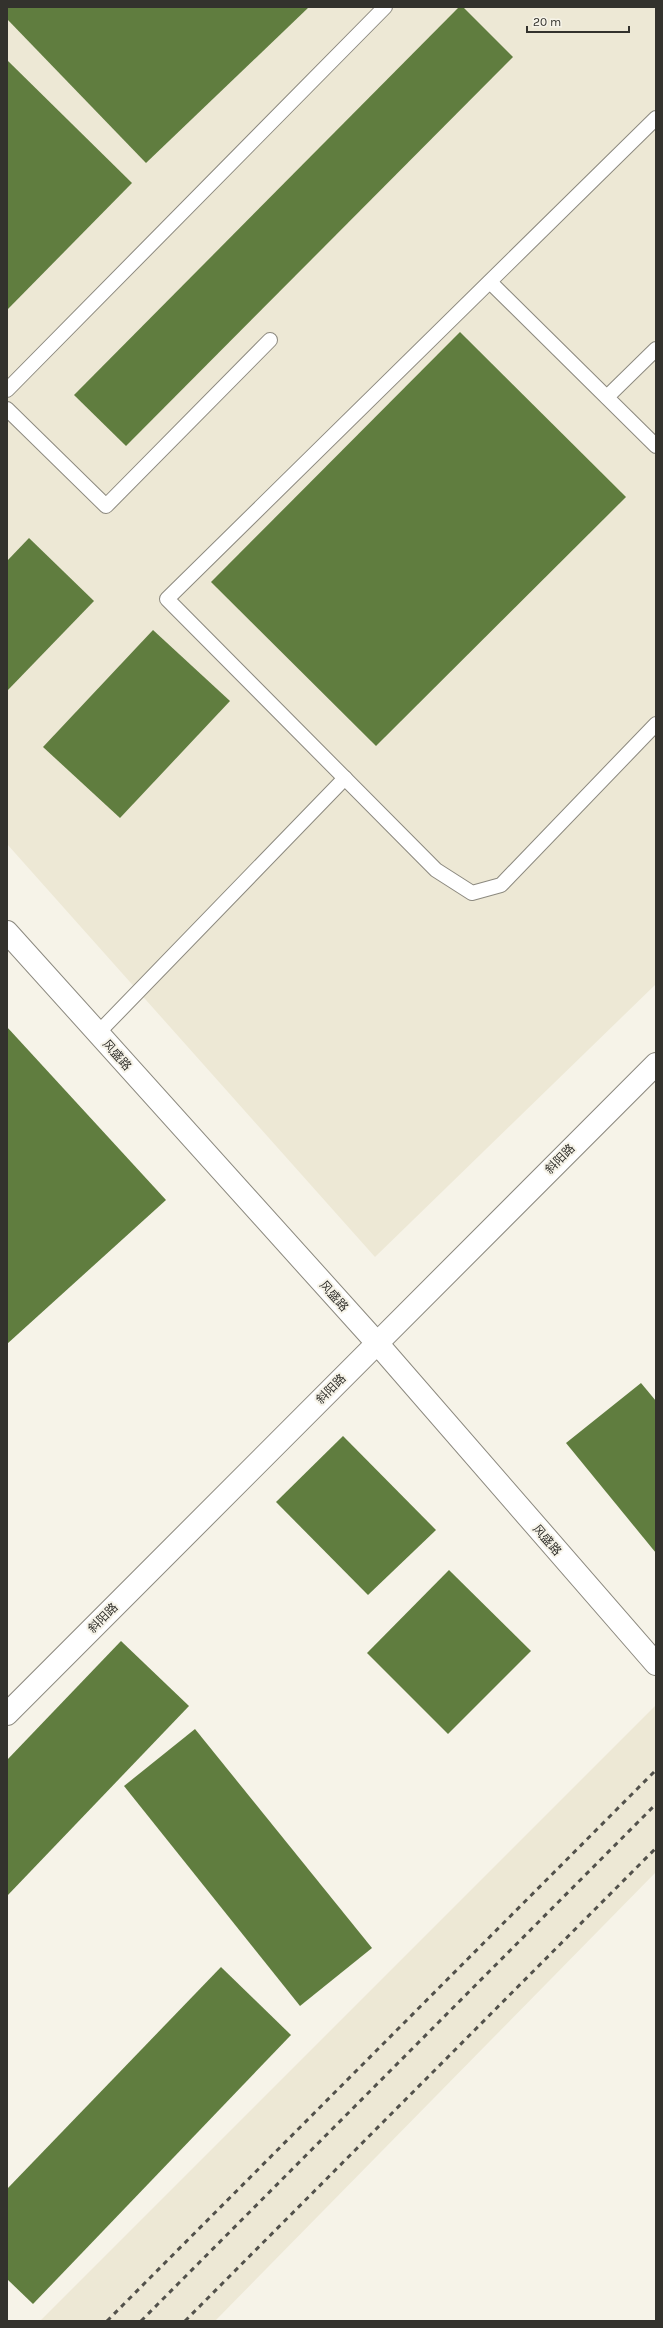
<svg xmlns="http://www.w3.org/2000/svg" width="663" height="2328" viewBox="0 0 663 2328" font-family="Karla,'Noto Sans SC',sans-serif">
<rect width="100%" height="100%" fill="#f6f3e8"/>
<!-- built -->
<g fill="#ede8d5">
<polygon points="7,7 656,7 656,984 375,1257 7,844"/>
<polygon points="656,1705 656,1872 215,2321 40,2321"/>
</g>
<!-- building -->
<g fill="#607d3f">
<polygon points="7,7 309,7 146,163 7,19"/>
<polygon points="459,7 463,7 513,57 126,446 74,395"/>
<polygon points="7,60 132,183 7,310"/>
<polygon points="460,332 626,497 376,746 211,582"/>
<polygon points="29,538 94,601 7,691 7,561"/>
<polygon points="153,630 230,701 120,818 43,747"/>
<polygon points="7,1027 166,1200 7,1344"/>
<polygon points="641,1383 656,1401 656,1553 566,1443"/>
<polygon points="343,1436 436,1530 368,1595 276,1502"/>
<polygon points="449,1570 531,1651 448,1734 367,1653"/>
<polygon points="121,1641 189,1706 7,1896 7,1760"/>
<polygon points="195,1729 372,1948 300,2006 124,1786"/>
<polygon points="221,1967 291,2035 33,2304 7,2279 7,2189"/>
</g>
<g fill="none" stroke-linecap="round" stroke-linejoin="round">
<!-- service casing -->
<g stroke="#8c897f" stroke-width="16">
<g id="service">
<polyline points="656,118 167,599 436,870 472,893 501,885 656,724"/>
<polyline points="490,282 656,446"/>
<polyline points="7,390 385,7"/>
<polyline points="607,397 656,349"/>
<polyline points="7,409 106,506 270,340"/>
<polyline points="98,1033 345,778"/>
</g>
</g>
<!-- minor casing -->
<g stroke="#8c897f" stroke-width="24">
<polyline id="minor" points="7,932 377,1343 656,1664"/>
</g>
<!-- tertiary casing -->
<g stroke="#8c897f" stroke-width="24">
<polyline id="tertiary" points="7,1714 656,1064"/>
</g>
<!-- service -->
<use href="#service" stroke="#fff" stroke-width="14"/>
<!-- minor -->
<use href="#minor" stroke="#fff" stroke-width="22"/>
<!-- tertiary -->
<use href="#tertiary" stroke="#fff" stroke-width="22"/>
<!-- rail -->
<g stroke="#52514b" stroke-width="3" stroke-dasharray="5 5" stroke-linecap="butt">
<polyline points="107,2321 656,1770"/>
<polyline points="141,2321 656,1804"/>
<polyline points="185,2321 656,1848"/>
</g>
</g>
<g text-anchor="middle" dominant-baseline="central" stroke-width="4" stroke-linejoin="round" paint-order="stroke">
<!-- street labels -->
<g font-size="12" fill="#33322d" stroke="#f6f3e8">
<text transform="translate(117 1055) rotate(48)">风盛路</text>
<text transform="translate(560 1159) rotate(-45)">斜阳路</text>
<text transform="translate(334 1296) rotate(48)">风盛路</text>
<text transform="translate(331 1389) rotate(-45)">斜阳路</text>
<text transform="translate(547 1540) rotate(49)">风盛路</text>
<text transform="translate(103 1618) rotate(-45)">斜阳路</text>
</g>
</g>
<!-- border -->
<rect width="663" height="2328" fill="none" stroke="#33322d" stroke-width="16"/>
<!-- scale -->
<path d="M527 26v6h102v-6" fill="none" stroke="#33322d" stroke-width="2"/>
<text x="533" y="26" font-size="12" fill="#33322d" stroke="#f6f3e8" stroke-width="3" paint-order="stroke">20 m</text>
</svg>
